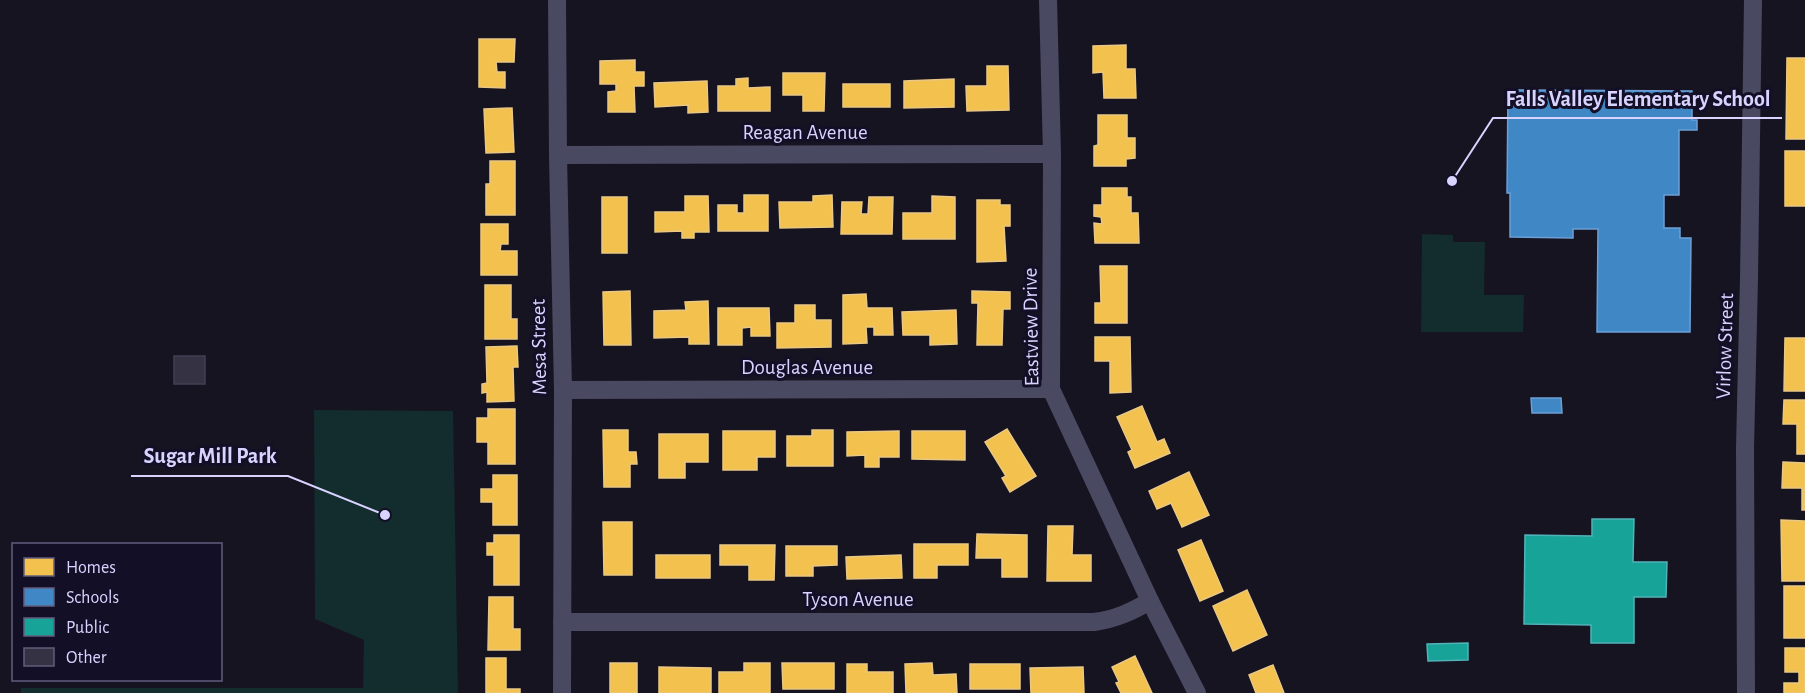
<svg xmlns="http://www.w3.org/2000/svg" width="1805" height="693" viewBox="0 0 1805 693" font-family="'Alegreya Sans',sans-serif">
<rect width="100%" height="100%" fill="#161421"/>
<!-- green -->
<g fill="#132c2d">
<polygon points="1422,234 1453,235 1453,242 1485,242 1484,295 1524,295 1523,332 1421,332"/>
<polygon points="314,410 453,411 458,693 21,693 21,688 363,688 364,640 315,619"/>
</g>
<!-- homes -->
<g fill="#f2c14e" stroke="#eac783" stroke-width="1.5">
<polygon points="479,39 515,39 514,62 496,62 497,72 505,72 505,88 479,87"/>
<polygon points="1126,45 1126,69 1135,69 1136,98 1104,98 1103,72 1093,73 1093,46"/>
<polygon points="1787,58 1805,58 1805,139 1786,139"/>
<polygon points="635,60 635,72 644,72 644,86 634,86 635,112 608,112 608,92 616,91 616,84 600,84 600,61"/>
<polygon points="987,66 1008,66 1009,110 967,111 966,86 987,86"/>
<polygon points="783,73 825,73 824,111 803,111 803,95 783,95"/>
<polygon points="748,78 748,88 770,87 770,111 718,111 718,86 736,86 736,79"/>
<polygon points="954,79 954,107 904,108 904,81"/>
<polygon points="707,81 708,112 688,113 688,105 655,107 654,83"/>
<rect x="843" y="84" width="47" height="23"/>
<polygon points="512,108 514,152 486,153 484,109"/>
<polygon points="1098,115 1127,115 1127,138 1135,138 1135,158 1126,159 1126,166 1094,166 1094,146 1098,145"/>
<rect x="1785" y="151" width="20" height="55"/>
<polygon points="490,161 515,161 515,215 486,215 486,184 490,184"/>
<polygon points="1102,188 1127,188 1127,197 1131,197 1131,213 1138,213 1139,243 1095,243 1094,223 1102,224 1101,217 1094,216 1094,205 1102,205"/>
<polygon points="744,195 768,195 768,231 718,231 718,205 737,205 737,213 744,213"/>
<polygon points="832,195 833,227 780,228 779,202 813,202 813,196"/>
<polygon points="685,196 708,196 709,232 694,232 694,238 682,238 682,231 655,232 655,212 685,212"/>
<polygon points="932,196 955,197 955,239 903,239 903,213 932,213"/>
<rect x="602" y="197" width="25" height="56"/>
<polygon points="869,197 893,197 892,234 841,234 842,202 862,202 861,214 868,214"/>
<polygon points="977,200 1000,200 1000,205 1010,205 1010,226 1004,226 1006,261 977,262"/>
<polygon points="481,224 508,224 508,244 501,244 500,251 517,251 517,275 481,275"/>
<polygon points="1100,266 1127,266 1127,323 1095,323 1095,303 1101,303"/>
<polygon points="485,285 511,285 511,319 517,319 517,339 485,339"/>
<polygon points="630,291 631,345 604,345 603,292"/>
<polygon points="972,291 1010,292 1010,309 1003,309 1002,345 977,345 978,303 972,303"/>
<polygon points="866,294 867,308 892,308 893,335 874,335 874,327 866,327 867,343 843,344 843,295"/>
<polygon points="708,301 709,344 689,344 689,337 654,338 654,311 686,310 685,302"/>
<polygon points="795,305 815,305 815,320 831,320 831,347 777,348 777,323 795,323"/>
<polygon points="718,308 769,308 770,336 751,336 751,327 742,328 742,345 718,345"/>
<polygon points="956,310 957,344 930,345 930,335 903,335 902,312"/>
<polygon points="1095,337 1130,337 1131,392 1110,393 1110,361 1095,361"/>
<polygon points="1785,338 1805,338 1805,391 1784,391"/>
<polygon points="517,346 518,367 513,367 514,401 487,402 487,392 482,393 482,384 487,383 486,347"/>
<polygon points="1784,400 1805,400 1805,454 1797,454 1797,424 1783,424"/>
<polygon points="1142,406 1157,442 1164,439 1170,453 1135,468 1128,452 1132,450 1117,417"/>
<polygon points="488,409 515,409 515,464 488,464 488,442 477,442 477,418 488,418"/>
<polygon points="1007,429 1036,476 1010,492 1002,478 1006,476 985,442"/>
<polygon points="603,430 628,430 628,452 636,452 637,464 630,464 630,487 604,487"/>
<polygon points="812,430 833,430 833,466 787,466 787,436 812,436"/>
<polygon points="723,431 775,431 775,457 757,457 757,470 723,470"/>
<polygon points="899,431 899,457 879,457 879,467 865,467 865,455 847,456 847,432"/>
<polygon points="912,431 965,431 965,460 912,459"/>
<polygon points="659,434 708,434 708,462 685,462 685,478 659,478"/>
<polygon points="1783,462 1805,463 1805,510 1802,510 1802,488 1782,488"/>
<polygon points="1189,472 1209,515 1182,527 1171,503 1157,509 1149,491"/>
<polygon points="493,475 517,475 517,525 493,525 493,502 481,502 481,489 493,489"/>
<polygon points="1781,520 1805,521 1805,581 1782,581"/>
<polygon points="603,522 632,522 632,575 604,575"/>
<polygon points="1048,526 1073,526 1072,555 1091,555 1091,581 1047,581"/>
<polygon points="977,534 1027,535 1027,577 1002,577 1002,558 976,558"/>
<polygon points="494,535 519,535 519,585 494,585 494,555 487,555 487,543 494,543"/>
<polygon points="1201,540 1223,591 1200,601 1178,550"/>
<polygon points="914,544 968,544 968,565 937,565 937,578 914,578"/>
<polygon points="720,545 775,545 774,580 749,580 749,565 720,565"/>
<polygon points="786,546 837,546 837,565 813,566 813,576 786,576"/>
<rect x="656" y="555" width="54" height="23"/>
<polygon points="901,555 902,578 847,579 846,557"/>
<rect x="1784" y="586" width="21" height="52"/>
<polygon points="1247,590 1267,635 1233,651 1213,606"/>
<polygon points="489,597 513,597 513,629 520,629 520,650 488,650"/>
<polygon points="1785,648 1805,648 1805,693 1784,693 1784,683 1799,683 1799,672 1785,672"/>
<polygon points="1135,656 1152,693 1121,693 1116,683 1119,682 1112,667"/>
<polygon points="486,658 506,658 506,689 520,689 520,693 486,693"/>
<rect x="610" y="663" width="27" height="30"/>
<polygon points="744,663 770,663 770,693 719,693 719,672 744,672"/>
<polygon points="782,663 834,663 834,689 783,689"/>
<polygon points="932,663 933,675 956,674 957,693 906,693 905,664"/>
<polygon points="847,664 867,664 867,672 893,672 893,693 847,693"/>
<rect x="970" y="664" width="50" height="25"/>
<polygon points="1273,665 1284,693 1256,693 1249,675"/>
<polygon points="659,667 711,668 711,693 659,693"/>
<polygon points="1083,667 1084,693 1031,693 1030,668"/>
</g>
<!-- schools -->
<g fill="#3f88c5" stroke="#6d9fd6" stroke-width="1.5">
<polygon points="1508,90 1692,91 1692,120 1697,120 1697,130 1679,130 1679,195 1664,195 1664,228 1680,228 1680,238 1691,238 1690,332 1597,332 1598,229 1573,229 1573,238 1510,237 1510,193 1507,193"/>
<polygon points="1531,398 1561,398 1562,413 1532,413"/>
</g>
<!-- public -->
<g fill="#17a398" stroke="#51b2b7" stroke-width="1.5">
<polygon points="1592,519 1634,519 1633,562 1667,562 1666,597 1634,597 1634,643 1591,643 1591,625 1524,624 1525,535 1592,536"/>
<polygon points="1468,643 1468,660 1428,661 1427,644"/>
</g>
<!-- building -->
<rect fill="#343243" stroke="#433f54" stroke-width="1.5" x="174" y="356" width="31" height="28"/>
<g fill="none" stroke-linecap="round" stroke-linejoin="round">
<!-- minor -->
<g stroke="#4a4962" stroke-width="18">
<polyline points="557,0 558,155 563,390 562,693"/>
<polyline points="1048,0 1052,154 1051,389 1150,601 1197,693"/>
<polyline points="558,155 1052,154"/>
<polyline points="563,390 1051,389"/>
<path d="M562 622H1094C1116 619 1131 612 1150 601"/>
<polyline points="1746,693 1745,448 1749,278 1753,0"/>
</g>
</g>
<g text-anchor="middle" dominant-baseline="central" stroke-width="6" stroke-linejoin="round" paint-order="stroke">
<!-- street labels -->
<g font-size="21" fill="#d9d4ff" stroke="#130f26">
<text x="805" y="132">Reagan Avenue</text>
<text transform="translate(1031 327) rotate(-91)">Eastview Drive</text>
<text transform="translate(1725 346) rotate(-88)">Virlow Street</text>
<text transform="translate(539 347) rotate(-91)">Mesa Street</text>
<text x="807" y="367">Douglas Avenue</text>
<text x="858" y="599">Tyson Avenue</text>
</g>
</g>
<!-- callouts -->
<path fill="none" stroke="#d9d4ff" stroke-width="2" d="M1452 181L1493 118H1782M385 515L288 476H131"/>
<g fill="#d9d4ff" stroke="#130f26" stroke-width="2">
<circle cx="1452" cy="181" r="6"/>
<circle cx="385" cy="515" r="6"/>
</g>
<g font-size="22" text-anchor="middle" font-weight="bold" fill="#d9d4ff" stroke="#130f26" stroke-width="6" stroke-linejoin="round" paint-order="stroke">
<text x="1638" y="106">Falls Valley Elementary School</text>
<text x="210" y="463">Sugar Mill Park</text>
</g>
<!-- legend -->
<rect x="12" y="543" width="210" height="138" fill="#130f26" stroke="#625e7d" stroke-width="1.5"/>
<rect x="24" y="558" width="30" height="18" fill="#f2c14e" stroke="#625e7d" stroke-width="1.5"/>
<text x="66" y="573" font-size="18" fill="#d9d4ff">Homes</text>
<rect x="24" y="588" width="30" height="18" fill="#3f88c5" stroke="#625e7d" stroke-width="1.5"/>
<text x="66" y="603" font-size="18" fill="#d9d4ff">Schools</text>
<rect x="24" y="618" width="30" height="18" fill="#17a398" stroke="#625e7d" stroke-width="1.5"/>
<text x="66" y="633" font-size="18" fill="#d9d4ff">Public</text>
<rect x="24" y="648" width="30" height="18" fill="#343243" stroke="#625e7d" stroke-width="1.5"/>
<text x="66" y="663" font-size="18" fill="#d9d4ff">Other</text>
</svg>
